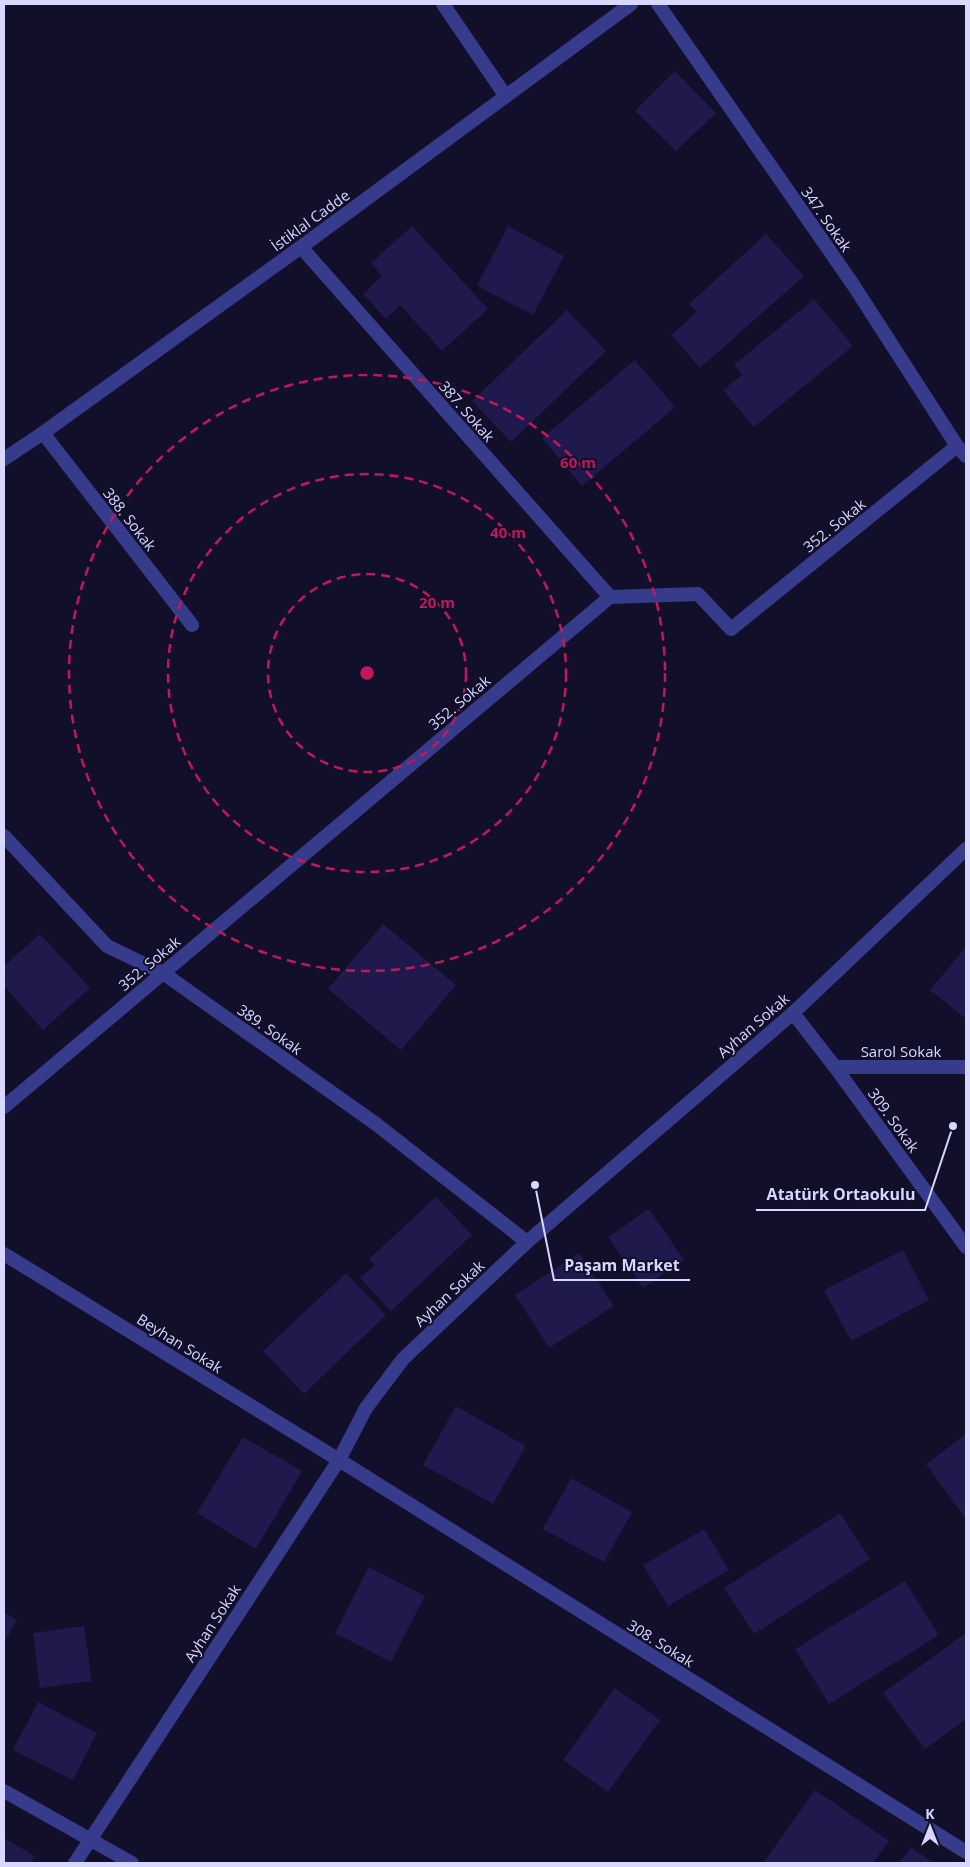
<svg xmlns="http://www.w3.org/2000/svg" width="970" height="1867" viewBox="0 0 970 1867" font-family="'Open Sans',sans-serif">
<rect width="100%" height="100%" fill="#110f2a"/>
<!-- building -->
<g fill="#1f194c">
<polygon points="675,71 716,113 676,151 635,111"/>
<polygon points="412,226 488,309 442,351 400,305 386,319 363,294 382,276 371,263"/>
<polygon points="508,226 564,256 533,315 477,286"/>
<polygon points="766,234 804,276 700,368 671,335 697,312 689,304"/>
<polygon points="814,299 853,346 754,427 723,390 742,375 734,365"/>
<polygon points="567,310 606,351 511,442 472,401"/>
<polygon points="635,360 675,407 582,486 542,438"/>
<polygon points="383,924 456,985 401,1050 328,989"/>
<polygon points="40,934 90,988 43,1030 4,986 4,966"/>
<polygon points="966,947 966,1016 965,1018 930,990"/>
<polygon points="436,1197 472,1235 391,1311 360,1278 375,1265 369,1259"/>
<polygon points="649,1209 684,1260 643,1288 608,1237"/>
<polygon points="903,1250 929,1300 851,1341 824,1290"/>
<polygon points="579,1253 614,1306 549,1348 515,1295"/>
<polygon points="346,1273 386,1315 304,1394 263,1351"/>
<polygon points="456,1406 526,1446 493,1504 423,1465"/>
<polygon points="966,1434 966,1519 926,1464"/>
<polygon points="243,1437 302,1471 256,1549 197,1513"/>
<polygon points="571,1478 632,1512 604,1562 543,1529"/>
<polygon points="840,1513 870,1559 754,1634 724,1588"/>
<polygon points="704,1529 729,1570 668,1606 643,1565"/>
<polygon points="369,1567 425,1596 391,1662 335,1633"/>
<polygon points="905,1581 939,1635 829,1704 795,1649"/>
<polygon points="4,1613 17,1620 4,1643"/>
<polygon points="84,1626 92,1681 40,1688 33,1633"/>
<polygon points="966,1633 966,1719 925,1749 883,1693"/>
<polygon points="615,1688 660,1720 608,1792 563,1760"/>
<polygon points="38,1702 97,1733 73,1780 13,1750"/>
<polygon points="815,1790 889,1841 873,1863 766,1863 764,1862"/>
<polygon points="4,1838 35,1856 31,1863 4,1863"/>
<polygon points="911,1847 933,1863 899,1863"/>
</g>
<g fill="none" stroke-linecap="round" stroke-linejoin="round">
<!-- minor -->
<g stroke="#373b8c" stroke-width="14">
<polyline points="443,4 505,95"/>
<polyline points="658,4 852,283 957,446 966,456"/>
<polyline points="301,247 610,597"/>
<polyline points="43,433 192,625"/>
<polyline points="4,836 107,946 163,973 376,1124 527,1242"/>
<polyline points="793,1013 835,1067 966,1247"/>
<polyline points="835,1067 966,1067"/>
<polyline points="4,1107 610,597 698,594 731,629 957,446"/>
<polyline points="4,1254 339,1460 966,1852"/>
<polyline points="4,1791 132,1863"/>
<polyline points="75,1863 339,1460 366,1408 403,1359 527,1242 793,1013 966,849"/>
</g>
<!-- tertiary -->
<polyline stroke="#373b8c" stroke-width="14" points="4,459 43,433 301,247 631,4"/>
</g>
<!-- distance rings -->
<g fill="none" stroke="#c2185b" stroke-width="2.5" stroke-dasharray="9 6">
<circle cx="367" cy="673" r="99"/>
<circle cx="367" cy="673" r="199"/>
<circle cx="367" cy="673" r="298"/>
</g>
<g text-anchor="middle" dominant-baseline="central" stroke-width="4" stroke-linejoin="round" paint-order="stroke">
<!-- street labels -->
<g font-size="15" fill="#d8d7ff" stroke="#110f2a">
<text transform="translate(827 219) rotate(55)">347. Sokak</text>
<text transform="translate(310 220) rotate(-36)">İstiklal Cadde</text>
<text transform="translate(467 411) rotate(49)">387. Sokak</text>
<text transform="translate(130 519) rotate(52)">388. Sokak</text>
<text transform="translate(834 525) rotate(-39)">352. Sokak</text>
<text transform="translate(459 702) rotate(-40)">352. Sokak</text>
<text transform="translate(149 963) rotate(-40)">352. Sokak</text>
<text transform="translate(753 1025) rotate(-41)">Ayhan Sokak</text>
<text transform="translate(270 1029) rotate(35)">389. Sokak</text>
<text x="901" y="1051">Sarol Sokak</text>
<text transform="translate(894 1120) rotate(54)">309. Sokak</text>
<text transform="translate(449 1293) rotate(-43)">Ayhan Sokak</text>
<text transform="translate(180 1343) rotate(32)">Beyhan Sokak</text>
<text transform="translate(212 1623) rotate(-57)">Ayhan Sokak</text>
<text transform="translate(661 1643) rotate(32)">308. Sokak</text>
</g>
</g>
<circle cx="367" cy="673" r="8" fill="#c2185b" stroke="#110f2a" stroke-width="2.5"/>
<g font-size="15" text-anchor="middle" font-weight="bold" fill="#c2185b" stroke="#110f2a" stroke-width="4" stroke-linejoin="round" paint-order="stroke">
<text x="578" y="468">60 m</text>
<text x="508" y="538">40 m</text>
<text x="437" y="608">20 m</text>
</g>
<!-- callouts -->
<path fill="none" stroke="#d8d7ff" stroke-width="2" d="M953 1126L925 1210H756M535 1185L554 1280H690"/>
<g fill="#d8d7ff" stroke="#110f2a" stroke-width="2">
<circle cx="953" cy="1126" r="5"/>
<circle cx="535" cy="1185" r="5"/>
</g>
<g font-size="16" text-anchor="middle" font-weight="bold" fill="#d8d7ff" stroke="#110f2a" stroke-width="4" stroke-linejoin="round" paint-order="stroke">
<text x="841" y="1200">Atatürk Ortaokulu</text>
<text x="622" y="1271">Paşam Market</text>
</g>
<!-- border -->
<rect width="970" height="1867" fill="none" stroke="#d8d7ff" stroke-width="10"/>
<!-- north arrow -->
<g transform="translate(930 1827)" stroke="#110f2a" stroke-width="4" paint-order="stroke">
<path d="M0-4L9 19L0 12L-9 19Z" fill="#d8d7ff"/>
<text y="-8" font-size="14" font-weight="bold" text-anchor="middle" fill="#d8d7ff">K</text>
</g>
</svg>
